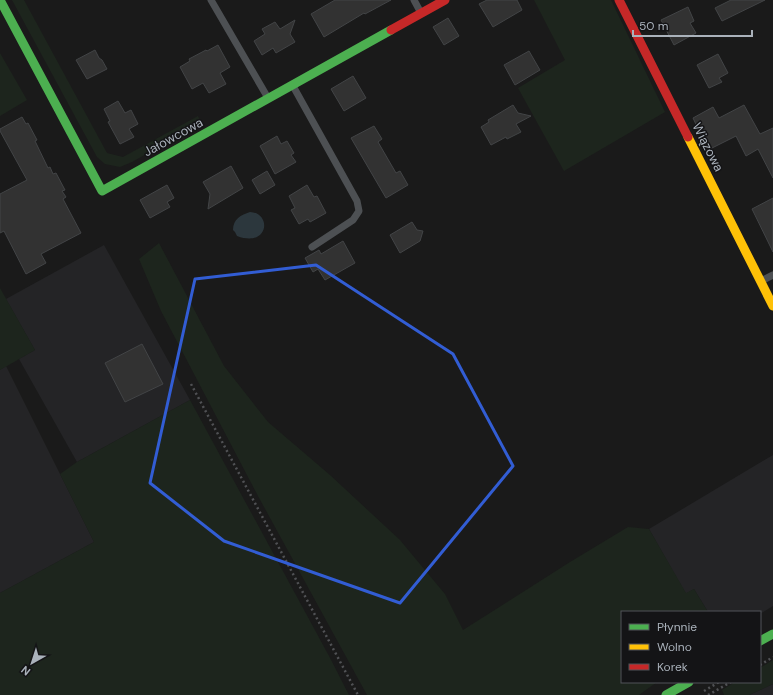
<svg xmlns="http://www.w3.org/2000/svg" width="773" height="695" viewBox="0 0 773 695" font-family="'DM Sans',sans-serif">
<rect width="100%" height="100%" fill="#1a1a1a"/>
<!-- built -->
<g fill="#242426">
<polygon points="104,245 190,400 77,462 19,359 35,350 6,299"/>
<polygon points="6,366 94,542 0,593 0,370"/>
<polygon points="773,455 773,606 760,614 760,612 708,612 694,589 686,594 649,529"/>
<polygon points="773,684 773,695 749,695"/>
</g>
<!-- green -->
<g fill="#1d251d">
<polygon points="12,0 24,0 107,153 123,157 198,116 201,123 132,162 120,167 105,164 97,157"/>
<polygon points="534,0 611,0 665,112 564,171 518,88 565,60"/>
<polygon points="0,53 27,100 0,116"/>
<polygon points="159,243 224,366 268,422 330,475 400,540 445,594 463,630 570,562 628,527 649,529 686,593 694,589 708,612 622,612 622,682 657,682 639,695 367,695 258,496 161,311 139,259"/>
<polygon points="0,288 35,350 0,370"/>
<polygon points="190,400 329,656 349,695 0,695 0,593 94,542 60,474 77,462"/>
<polygon points="773,660 773,684 749,695 724,695 722,690 735,682 760,682 760,668"/>
</g>
<!-- water -->
<path fill="#2c373d" d="M250 212C272 213 269 248 237 236L235 232 233 230C233 219 241 215 250 212Z"/>
<!-- building -->
<g fill="#323232" stroke="#424446">
<polygon points="335,0 391,0 365,14 364,13 324,37 311,14"/>
<polygon points="487,0 517,0 522,10 493,27 479,4"/>
<polygon points="731,0 765,0 722,21 715,8"/>
<polygon points="688,7 694,21 690,23 696,33 674,45 661,20"/>
<polygon points="448,18 459,36 444,45 433,27"/>
<polygon points="295,20 290,34 295,42 276,53 273,48 262,55 254,41 265,34 262,29 275,22 280,29"/>
<polygon points="218,45 230,67 220,73 226,84 209,93 203,83 192,89 180,67 190,61 189,59 206,50 207,51"/>
<polygon points="95,50 99,58 102,60 107,69 87,79 76,60"/>
<polygon points="529,51 540,70 515,85 504,65"/>
<polygon points="718,54 728,73 719,78 722,82 709,88 697,65"/>
<polygon points="353,76 366,98 344,111 331,89"/>
<polygon points="118,101 125,113 131,110 138,124 129,129 134,137 120,144 108,122 110,121 104,109"/>
<polygon points="513,105 518,113 531,116 516,124 521,132 507,139 506,137 491,145 481,127 489,122 488,120"/>
<polygon points="744,105 760,134 773,128 773,178 758,149 746,156 736,136 708,150 693,118 713,107 719,118"/>
<polygon points="22,117 26,124 28,123 37,140 35,141 48,168 50,167 53,174 56,173 65,190 62,191 66,197 63,199 81,233 41,254 46,263 26,274 4,231 0,233 0,194 27,180 0,131 0,129"/>
<polygon points="374,126 382,139 378,142 396,173 400,171 408,185 386,198 351,138"/>
<polygon points="277,136 281,144 287,141 294,153 291,155 296,162 275,174 260,146"/>
<polygon points="231,166 243,188 208,209 210,194 203,182"/>
<polygon points="267,171 275,185 260,194 252,180"/>
<polygon points="167,185 174,198 167,202 170,207 150,218 140,200"/>
<polygon points="307,185 314,197 317,196 326,213 310,222 308,219 299,224 291,210 295,208 289,196"/>
<polygon points="773,198 773,252 752,209"/>
<polygon points="412,222 417,230 423,231 420,241 400,253 390,235"/>
<polygon points="343,241 355,263 325,280 318,269 313,272 305,258 319,250 321,254"/>
<polygon points="142,344 163,384 125,402 105,363"/>
</g>
<g fill="none" stroke-linecap="round" stroke-linejoin="round">
<!-- path -->
<g stroke="#505154" stroke-width="2.5" stroke-dasharray="2 3" stroke-linecap="butt">
<polyline points="191,384 358,695"/>
<polyline points="760,665 773,657"/>
<polyline points="704,691 719,682"/>
<polyline points="708,695 731,682"/>
</g>
<!-- lane -->
<g stroke="#4d5053" stroke-width="7">
<polyline points="211,0 268,98"/>
<polyline points="414,0 421,13"/>
<polyline points="293,86 357,201 359,211 353,220 312,247"/>
<polyline points="761,281 773,275"/>
</g>
<!-- fast -->
<g stroke="#4caf50" stroke-width="9">
<polyline points="0,0 102,191 391,30"/>
<polyline points="760,641 773,634"/>
<polyline points="666,695 689,682"/>
</g>
<!-- slow -->
<polyline stroke="#ffc107" stroke-width="9" points="688,137 773,306"/>
<!-- jam -->
<g stroke="#c62828" stroke-width="9">
<polyline points="619,0 688,137"/>
<polyline points="391,30 445,0"/>
</g>
</g>
<!-- marked area -->
<path fill="none" stroke="#325dd4" stroke-width="3" stroke-linejoin="round" d="M316 265 453 354 513 466 400 603 224 541 150 483 195 279Z"/>
<g text-anchor="middle" dominant-baseline="central" stroke-width="3" stroke-linejoin="round" paint-order="stroke">
<!-- street labels -->
<g font-size="13" fill="#aab2bb" stroke="#141416">
<text transform="translate(173 137) rotate(-29)">Jałowcowa</text>
<text transform="translate(708 147) rotate(63)">Wiązowa</text>
</g>
</g>
<!-- legend -->
<rect x="621" y="611" width="140" height="72" fill="#141416" stroke="#505358"/>
<rect x="629" y="624" width="20" height="6" fill="#4caf50" stroke="#505358"/>
<text x="657" y="631" font-size="12" fill="#aab2bb">Płynnie</text>
<rect x="629" y="644" width="20" height="6" fill="#ffc107" stroke="#505358"/>
<text x="657" y="651" font-size="12" fill="#aab2bb">Wolno</text>
<rect x="629" y="664" width="20" height="6" fill="#c62828" stroke="#505358"/>
<text x="657" y="671" font-size="12" fill="#aab2bb">Korek</text>
<!-- north arrow -->
<g transform="translate(32 663) rotate(219)" stroke="#141416" stroke-width="3" paint-order="stroke">
<path d="M0-3L7 15L0 10L-7 15Z" fill="#aab2bb"/>
<text y="-6" font-size="11" font-weight="bold" text-anchor="middle" fill="#aab2bb">N</text>
</g>
<!-- scale -->
<path d="M633 30v6h119v-6" fill="none" stroke="#aab2bb" stroke-width="2"/>
<text x="639" y="30" font-size="12" fill="#aab2bb" stroke="#141416" stroke-width="3" paint-order="stroke">50 m</text>
</svg>
